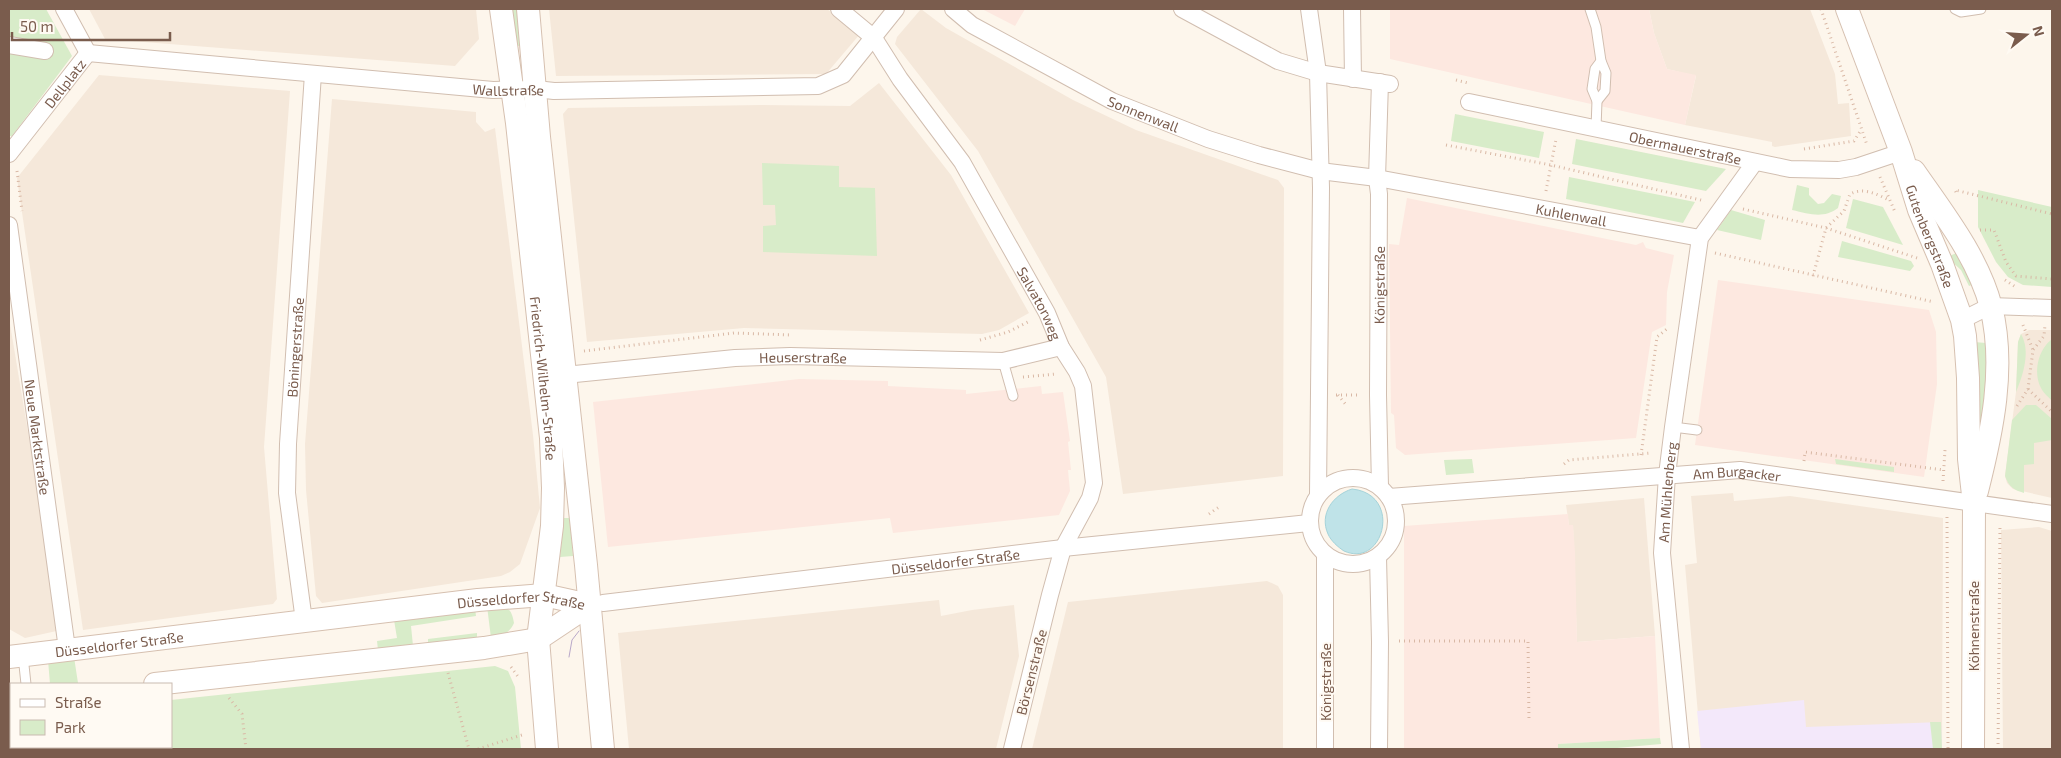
<svg xmlns="http://www.w3.org/2000/svg" width="2061" height="758" viewBox="0 0 2061 758" font-family="'Exo 2',sans-serif">
<rect width="100%" height="100%" fill="#fdf6ec"/>
<!-- residential -->
<g fill="#f5e8da">
<polygon points="89,9 476,9 479,39 455,66 105,39"/>
<polygon points="549,9 827,9 860,34 826,74 556,76"/>
<polygon points="921,9 946,28 1073,100 1136,130 1278,180 1284,188 1283,476 1123,494 1106,377 978,151 895,44 897,37"/>
<polygon points="1649,9 1810,9 1835,74 1838,104 1849,103 1851,136 1775,147 1772,146 1772,142 1757,139 1685,125 1696,76 1667,69 1654,33"/>
<polygon points="99,75 290,91 264,447 277,599 273,604 83,630 17,178"/>
<polygon points="879,83 951,175 1029,313 999,330 982,334 744,328 587,342 563,114 568,108 761,105 850,106"/>
<polygon points="332,99 476,112 476,122 485,132 495,128 533,435 540,508 520,564 510,572 501,576 322,603 316,596 306,490 305,444"/>
<polygon points="9,318 61,630 25,638 9,629"/>
<polygon points="2029,330 2052,330 2052,498 2013,489 2007,483 2005,476 2016,392 2018,342 2021,334"/>
<polygon points="1733,493 1734,501 1790,496 1943,518 1942,749 1701,749 1685,565 1697,563 1691,496"/>
<polygon points="1644,498 1655,636 1577,642 1573,525 1569,525 1566,505"/>
<polygon points="2039,527 2052,531 2052,749 2003,749 2001,530"/>
<polygon points="1267,581 1278,586 1283,595 1283,749 1032,749 1068,602"/>
<polygon points="939,600 941,616 972,610 1014,605 1019,656 996,749 629,749 618,633"/>
</g>
<!-- commercial -->
<g fill="#fde8e0">
<polygon points="982,9 1025,9 1015,26"/>
<polygon points="1390,9 1649,9 1654,33 1667,69 1696,75 1685,125 1390,59"/>
<polygon points="1407,198 1636,245 1643,242 1646,248 1674,255 1667,292 1666,325 1652,332 1636,438 1405,455 1396,448 1394,415 1391,413 1389,244 1399,245"/>
<polygon points="1718,280 1929,310 1936,332 1937,384 1924,477 1695,445"/>
<polygon points="799,379 888,381 888,386 966,390 966,394 1041,386 1042,394 1063,392 1070,441 1068,442 1071,470 1068,470 1070,491 1059,515 893,533 890,518 608,547 593,402"/>
<polygon points="1568,514 1569,525 1573,525 1575,552 1577,642 1655,636 1660,738 1558,744 1558,749 1404,749 1404,526"/>
</g>
<!-- education -->
<polygon fill="#f3e8fa" points="1804,700 1806,727 1941,722 1942,749 1701,749 1697,711"/>
<!-- green -->
<g fill="#d8ecc9">
<polygon points="9,9 46,9 72,56 12,136 9,136"/>
<polygon points="512,9 517,9 521,46 516,46"/>
<polygon points="1455,114 1544,132 1539,158 1451,141"/>
<polygon points="1576,139 1726,169 1706,191 1572,164"/>
<polygon points="762,163 839,166 839,187 875,188 877,256 763,252 763,226 776,225 775,205 763,205"/>
<polygon points="1569,177 1695,202 1683,223 1566,199"/>
<path d="M1797 185 1809 188V195L1818 204 1824 203 1832 194 1841 196 1838 208C1823 219 1810 214 1792 210Z"/>
<polygon points="1978,190 2052,207 2052,287 2023,285 2008,277 1996,262 1978,227"/>
<polygon points="1853,199 1883,207 1903,245 1846,228"/>
<polygon points="1731,210 1765,220 1761,240 1717,230"/>
<polygon points="1842,241 1911,261 1914,266 1910,271 1838,257"/>
<polygon points="1959,252 1974,284 1969,286 1961,270 1947,257"/>
<path d="M2021 334C2031 351 2023 375 2016 392L2018 342Z"/>
<path d="M2052 339V401C2049 397 2043 393 2041 388 2033 372 2038 350 2052 339Z"/>
<polygon points="1974,342 1986,343 1987,372 1983,435 1974,435"/>
<path d="M2026 405H2036L2052 419V440L2034 443V464L2024 465V493C2014 490 2009 487 2005 476L2012 420Z"/>
<polygon points="1472,459 1474,473 1446,475 1444,460"/>
<polygon points="1835,459 1894,467 1894,472 1836,464"/>
<polygon points="564,518 570,518 573,556 560,557"/>
<path d="M487 606C504 607 511 604 514 623 509 634 502 635 491 638Z"/>
<polygon points="475,608 476,616 411,626 413,646 378,650 377,641 397,638 394,620"/>
<polygon points="477,633 477,639 428,644 428,639"/>
<polygon points="74,657 78,683 50,684 48,660"/>
<polygon points="495,666 508,671 515,687 521,749 9,749 9,717 11,716 11,747 171,747 171,700"/>
<polygon points="1930,722 1941,722 1942,749 1933,749"/>
<polygon points="1660,738 1661,744 1606,749 1554,749 1558,749 1558,744"/>
</g>
<!-- water -->
<path fill="#bfe3e8" stroke="#a5d3da" d="M1352 489C1403 494 1384 569 1344 551 1338 547 1331 541 1328 534 1319 514 1333 495 1352 489Z"/>
<g fill="none" stroke-linecap="round" stroke-linejoin="round">
<!-- lane casing -->
<g stroke="#d1beb0" stroke-width="11">
<g id="lane">
<polyline points="1590,9 1596,27 1601,61 1606,73 1605,91 1597,101"/>
<polyline points="1955,9 1961,12 1981,9"/>
<polyline points="1596,128 1597,101 1592,89 1595,69 1601,61"/>
<polyline points="1003,361 1013,396"/>
<polyline points="1673,427 1697,430"/>
<polyline points="23,656 26,684"/>
</g>
</g>
<!-- street casing -->
<g stroke="#d1beb0" stroke-width="18">
<g id="street">
<polyline points="64,9 88,53"/>
<path id="s1" d="M839 9 874 38 900 79 962 162 1047 313 1061 347 1077 372 1083 386 1094 483 1090 498 1063 548 1050 595 1012 749"/>
<path id="s2" d="M953 9 972 25 1112 101 1208 139 1259 155 1320 171 1377 178 1700 238"/>
<polyline points="1182,9 1278,61 1318,73 1390,84"/>
<polyline points="1309,9 1318,73 1321,188 1318,495"/>
<polyline points="1352,9 1353,79"/>
<polyline points="9,45 45,51"/>
<path id="s3" d="M88 53 493 90 536 89 554 91 818 86 843 75 896 9"/>
<path id="s4" d="M1469 102 1790 169 1839 170 1856 167 1901 152"/>
<path id="s5" d="M9 154 88 53"/>
<path id="s6" d="M9 225 67 649"/>
<polyline points="1962,320 1990,306 2052,308"/>
<path id="s7" d="M555 376 735 358 790 356 1003 361 1061 347"/>
<circle cx="1353" cy="521" r="43"/>
<path id="s8" d="M1380 487 1378 395 1379 194 1377 178 1380 82"/>
<path id="s9" d="M1389 497 1740 470 2052 514"/>
<polyline points="1325,555 1325,749"/>
<polyline points="1378,557 1380,642 1379,749"/>
<path id="s10" d="M603 603 1063 548 1309 523"/>
<path id="s11" d="M304 621 287 493 288 444 313 74"/>
<path id="s12" d="M1681 749 1662 553 1667 475 1673 427 1700 238 1755 162"/>
</g>
</g>
<!-- secondary casing -->
<g stroke="#d6c0b0" stroke-width="24">
<g id="secondary">
<path id="s13" d="M501 9 517 123 551 438 553 488 552 526 538 639 547 749"/>
<polyline points="528,9 539,137 586,565 603,749"/>
<path id="s14" d="M1847 9 1901 152 1919 210 1942 264 1962 320 1965 336 1968 378 1969 459 1974 504 1973 749"/>
<path d="M1914 171C1943 213 1978 257 1991 307 2006 367 1992 432 1977 491"/>
<path id="s15" d="M9 657 478 600 544 595 589 605"/>
<polyline points="155,684 484,648 538,639 589,605"/>
<polyline points="9,700 11,700"/>
</g>
</g>
<!-- path -->
<g stroke="#d9b8a5" stroke-width="3" stroke-dasharray="1 4" stroke-linecap="butt">
<polyline points="1821,9 1867,145"/>
<polyline points="1456,80 1468,83"/>
<polyline points="1446,145 1551,165 1705,201"/>
<polyline points="1804,149 1854,141 1861,130"/>
<polyline points="17,171 22,211"/>
<polyline points="1880,177 1895,212"/>
<polyline points="1546,191 1556,139"/>
<polyline points="1956,192 1955,190 2052,214"/>
<polyline points="1743,209 1826,228 1917,258"/>
<polyline points="1980,230 1994,230 2006,262 2016,276 2052,279"/>
<polyline points="1715,253 1934,302"/>
<path d="M1813 276 1826 228 1844 211 1850 194C1864 187 1876 194 1889 200"/>
<polyline points="2005,280 2017,288"/>
<polyline points="2023,325 2033,350"/>
<polyline points="980,340 1008,332 1030,321"/>
<polyline points="584,351 734,333 792,335"/>
<polyline points="1023,377 1057,374"/>
<polyline points="2028,389 2052,412"/>
<polyline points="1336,395 1360,395"/>
<polyline points="1338,395 1347,406"/>
<polyline points="2017,406 2028,389 2033,350 2044,336 2045,325"/>
<polyline points="1641,455 1657,337 1668,328"/>
<polyline points="1804,461 1805,452 1944,470"/>
<polyline points="1564,464 1569,460 1651,453"/>
<polyline points="1943,481 1945,450"/>
<polyline points="1209,514 1219,507"/>
<polyline points="1947,517 1948,749"/>
<polyline points="1399,641 1528,641 1529,721"/>
<polyline points="511,667 519,678"/>
<polyline points="448,673 469,749"/>
<polyline points="229,698 242,714 246,749"/>
<polyline points="478,749 525,734"/>
<polyline points="1998,749 2000,524"/>
</g>
<!-- lane -->
<use href="#lane" stroke="#fff" stroke-width="9"/>
<!-- street -->
<use href="#street" stroke="#fff" stroke-width="16"/>
<!-- secondary -->
<use href="#secondary" stroke="#fff" stroke-width="22"/>
<!-- tram -->
<polyline stroke="#b9a8c9" stroke-width="1" points="569,657 572,640 579,631"/>
</g>
<g text-anchor="middle" dominant-baseline="central" stroke-width="4" stroke-linejoin="round" paint-order="stroke">
<!-- street labels -->
<g font-size="14" fill="#7a5c4d" stroke="#fffaf3">
<text stroke="none"><textPath href="#s5" startOffset="90">Dellplatz</textPath></text>
<text stroke="none"><textPath href="#s3" startOffset="422">Wallstraße</textPath></text>
<text stroke="none"><textPath href="#s2" startOffset="218">Sonnenwall</textPath></text>
<text stroke="none"><textPath href="#s4" startOffset="221">Obermauerstraße</textPath></text>
<text stroke="none"><textPath href="#s2" startOffset="659">Kuhlenwall</textPath></text>
<text stroke="none"><textPath href="#s14" startOffset="242">Gutenbergstraße</textPath></text>
<text stroke="none"><textPath href="#s8" startOffset="202">Königstraße</textPath></text>
<text stroke="none"><textPath href="#s1" startOffset="359">Salvatorweg</textPath></text>
<text stroke="none"><textPath href="#s11" startOffset="275">Böningerstraße</textPath></text>
<text stroke="none"><textPath href="#s7" startOffset="249">Heuserstraße</textPath></text>
<text stroke="none"><textPath href="#s13" startOffset="372">Friedrich-Wilhelm-Straße</textPath></text>
<text stroke="none"><textPath href="#s6" startOffset="214">Neue Marktstraße</textPath></text>
<text stroke="none"><textPath href="#s9" startOffset="349">Am Burgacker</textPath></text>
<text stroke="none"><textPath href="#s12" startOffset="258">Am Mühlenberg</textPath></text>
<text stroke="none"><textPath href="#s10" startOffset="355">Düsseldorfer Straße</textPath></text>
<text stroke="none"><textPath href="#s15" startOffset="516">Düsseldorfer Straße</textPath></text>
<text transform="translate(1973 626) rotate(-90)">Köhnenstraße</text>
<text stroke="none"><textPath href="#s15" startOffset="111">Düsseldorfer Straße</textPath></text>
<text transform="translate(1031 672) rotate(-76)">Börsenstraße</text>
<text transform="translate(1325 682) rotate(-90)">Königstraße</text>
</g>
</g>
<!-- border -->
<rect width="2061" height="758" fill="none" stroke="#7a5c4d" stroke-width="20"/>
<!-- legend -->
<rect x="10" y="683" width="162" height="65" fill="#fffaf3" stroke="#cabbb1"/>
<rect x="20" y="699" width="25" height="8" fill="#ffffff" stroke="#cabbb1"/>
<text x="55" y="708" font-size="15" fill="#7a5c4d">Straße</text>
<rect x="20" y="720" width="25" height="15" fill="#d8ecc9" stroke="#cabbb1"/>
<text x="55" y="733" font-size="15" fill="#7a5c4d">Park</text>
<!-- north arrow -->
<g transform="translate(2026 35) rotate(73)" stroke="#fffaf3" stroke-width="4" paint-order="stroke">
<path d="M0-4L9 19L0 12L-9 19Z" fill="#7a5c4d"/>
<text y="-8" font-size="14" font-weight="bold" text-anchor="middle" fill="#7a5c4d">N</text>
</g>
<!-- scale -->
<path d="M12 32v8h158v-8" fill="none" stroke="#7a5c4d" stroke-width="2.5"/>
<text x="20" y="32" font-size="15" fill="#7a5c4d" stroke="#fffaf3" stroke-width="4" paint-order="stroke">50 m</text>
</svg>
